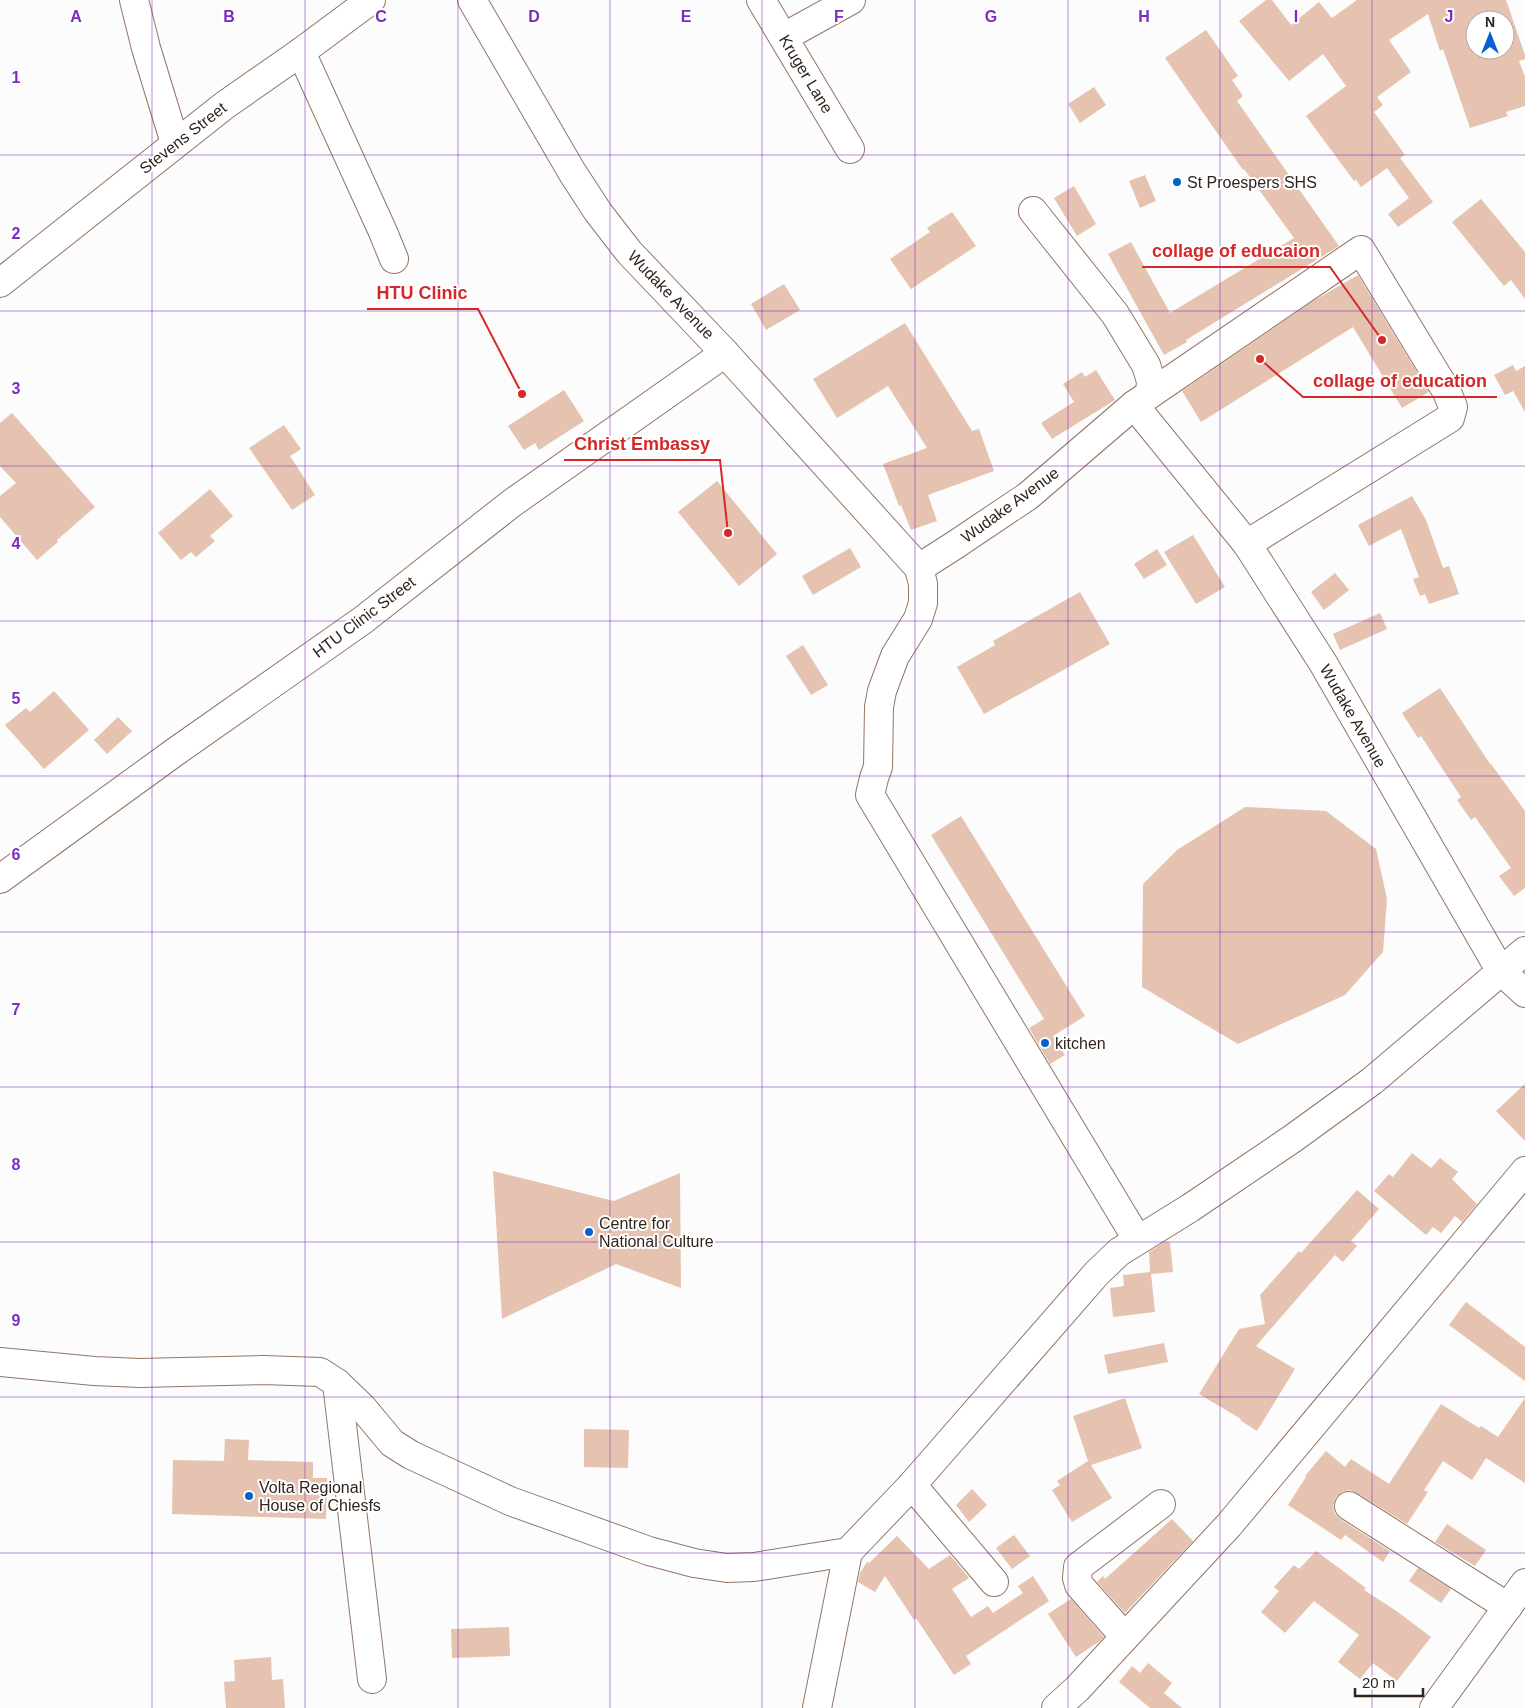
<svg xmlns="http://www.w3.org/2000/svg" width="1525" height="1708" viewBox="0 0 1525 1708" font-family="Arial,sans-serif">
<rect width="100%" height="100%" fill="#fbfcfb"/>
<!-- building -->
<g fill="#e5c3b0" fill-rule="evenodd">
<path d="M1266 0H1272L1291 25 1319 2 1332 18 1357 0H1506L1525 55V59L1519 61 1525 77V106L1506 112 1508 116 1470 128 1443 49 1440 51 1428 14 1389 40 1411 72 1377 97 1383 105 1374 112 1405 155 1400 158 1433 202 1398 227 1388 214 1409 198 1387 168 1361 187 1356 180 1354 181 1306 116 1346 86 1323 54 1289 81 1239 21ZM1475 20H1505V50H1475Z"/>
<polygon points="1206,30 1238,76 1232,80 1243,96 1237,101 1339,246 1186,340 1187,342 1164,355 1108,254 1131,242 1170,313 1294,238 1244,169 1243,170 1165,58"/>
<polygon points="1094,87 1106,105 1080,123 1068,104"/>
<polygon points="1145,175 1156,201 1140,208 1129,181"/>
<polygon points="1074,186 1096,224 1077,236 1054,198"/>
<polygon points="1481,199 1525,252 1525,299 1511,280 1504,286 1452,222"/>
<polygon points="952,212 976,246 911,289 890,259 930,232 927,228"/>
<polygon points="1358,275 1429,392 1402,408 1353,327 1201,422 1182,391 1313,301"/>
<polygon points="784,284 800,310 766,330 751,304"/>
<polygon points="905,323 972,431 979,429 994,471 928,495 937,521 911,530 901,505 899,506 883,464 927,448 888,386 837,418 813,379"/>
<polygon points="1513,365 1516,371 1525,366 1525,412 1513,391 1505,395 1494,375"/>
<polygon points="1096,370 1115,400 1052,439 1041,423 1074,402 1063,384 1082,372 1085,377"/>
<polygon points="564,390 584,421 539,450 535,443 524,450 508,426"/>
<polygon points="12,413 95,507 57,540 58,542 37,560 0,517 0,496 16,483 0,466 0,423"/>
<polygon points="284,425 301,449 290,456 315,495 292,510 249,448"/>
<polygon points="717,481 777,554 739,586 678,512"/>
<polygon points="210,489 233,516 210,536 215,541 196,557 191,552 181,560 158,533"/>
<polygon points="1412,496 1426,520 1443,568 1449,566 1459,594 1429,604 1425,594 1420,596 1413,579 1419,577 1401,529 1369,546 1358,525"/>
<polygon points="1193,535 1225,587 1196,604 1164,552"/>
<polygon points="850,548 861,567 813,595 802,576"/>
<polygon points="1157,549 1167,565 1144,579 1134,564"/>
<polygon points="1335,573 1349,590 1324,610 1311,592"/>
<polygon points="1080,592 1110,644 984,714 957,667 995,645 993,641"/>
<polygon points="1380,613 1387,629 1340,650 1333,634"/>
<polygon points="803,645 828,685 811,695 786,656"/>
<polygon points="1440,688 1490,764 1491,764 1525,811 1525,888 1514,896 1499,876 1511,868 1475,817 1471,820 1457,800 1461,797 1421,736 1418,738 1402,713"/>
<polygon points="54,691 89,730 44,769 5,725 26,708 30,712"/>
<polygon points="118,717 132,731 107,754 94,740"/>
<polygon points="1245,807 1326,811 1376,849 1387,899 1383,952 1345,995 1238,1044 1142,987 1143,884 1177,850"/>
<polygon points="961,816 1085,1016 1053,1036 1065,1055 1050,1064 1029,1028 1044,1019 931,835"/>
<polygon points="1525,1084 1525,1141 1496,1111"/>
<polygon points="1412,1153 1431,1168 1440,1158 1458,1172 1452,1179 1477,1204 1462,1222 1455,1216 1441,1233 1433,1227 1426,1235 1374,1191 1389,1174 1393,1177"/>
<polygon points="493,1171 614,1201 680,1173 681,1288 616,1264 502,1319"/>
<polygon points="1357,1190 1379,1209 1351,1241 1357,1246 1343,1262 1335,1255 1256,1346 1295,1369 1257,1431 1240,1420 1241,1419 1199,1394 1239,1329 1265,1324 1260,1295 1299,1251 1301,1253"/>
<polygon points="1164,1242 1170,1242 1173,1272 1151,1274 1155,1312 1113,1317 1110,1288 1124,1286 1123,1275 1150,1272 1149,1252"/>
<polygon points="1466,1302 1525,1347 1525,1381 1449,1325"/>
<polygon points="1164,1343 1168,1362 1108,1374 1104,1355"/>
<polygon points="1125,1398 1142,1448 1091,1465 1112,1498 1072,1522 1052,1490 1060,1485 1057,1481 1088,1461 1073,1416"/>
<polygon points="1525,1398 1525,1483 1486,1458 1472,1480 1443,1461 1424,1490 1428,1492 1407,1524 1357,1493 1350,1490 1342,1492 1336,1497 1333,1506 1335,1514 1340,1519 1390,1551 1383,1562 1345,1535 1341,1540 1288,1505 1306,1477 1305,1476 1326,1451 1345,1467 1351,1459 1389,1484 1441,1404 1479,1428 1481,1426 1498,1437"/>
<polygon points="584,1429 629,1430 628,1468 584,1467"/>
<polygon points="225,1439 249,1440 248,1460 313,1462 313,1478 327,1478 326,1519 172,1514 173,1460 224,1461"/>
<polygon points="972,1489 987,1505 969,1522 956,1505"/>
<polygon points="1172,1519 1193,1541 1125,1613 1097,1582 1103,1576 1105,1579"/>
<polygon points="1447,1524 1486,1550 1475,1566 1435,1542"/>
<polygon points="1014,1535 1030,1556 1012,1569 996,1548"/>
<polygon points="897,1536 929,1569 950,1555 969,1578 952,1589 971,1617 988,1606 993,1613 1023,1593 1018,1586 1033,1576 1049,1601 966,1656 971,1664 954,1675 916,1618 914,1620 885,1576 875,1592 858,1582 860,1573 867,1562 869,1563"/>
<polygon points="1316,1551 1366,1588 1364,1590 1395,1610 1431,1637 1397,1681 1373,1663 1360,1679 1338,1662 1359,1635 1314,1601 1285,1633 1261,1612 1279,1591 1274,1587 1294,1565 1299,1569"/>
<polygon points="1418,1568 1451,1589 1441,1603 1409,1581"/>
<polygon points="1071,1599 1104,1637 1100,1641 1076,1657 1048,1614"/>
<polygon points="509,1627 510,1656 452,1658 451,1629"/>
<polygon points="271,1657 272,1680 283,1679 285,1708 226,1708 224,1682 235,1681 234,1660"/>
<polygon points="1148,1663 1172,1683 1164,1693 1182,1708 1150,1708 1119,1682 1132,1666 1140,1673"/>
</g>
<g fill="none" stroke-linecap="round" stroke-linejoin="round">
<!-- minor casing -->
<g stroke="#947564" stroke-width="30">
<g id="minor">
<polyline points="134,0 146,48 175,143"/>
<polyline points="472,0 572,172 598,212 629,252 725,353 919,568 955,545 1028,496 1134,405 1247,544 1323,663 1500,970 1525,993"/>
<polyline points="761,0 850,149"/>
<polyline points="784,37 851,0"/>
<polyline points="301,52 383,232 394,259"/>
<polyline points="1033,211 1115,314 1146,365 1151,381 1150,394"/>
<polyline points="0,283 225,105 301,52 371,0"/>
<polyline points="1134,405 1361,250 1447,392 1453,407 1450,418 1247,544"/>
<polyline points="919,568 923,584 923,603 918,619 895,656 882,691 879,707 878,767 874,778 870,795 1137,1239"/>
<polyline points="0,879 175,752 363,620 512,503 725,353"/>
<polyline points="0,1362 94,1371 140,1373 263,1370 320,1372 337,1383 362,1407 392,1443 411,1455 510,1501 649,1551 694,1563 727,1568 754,1567 848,1552"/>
<polyline points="337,1383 372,1679"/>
<polyline points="912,1485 994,1582"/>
<polyline points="1349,1506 1508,1607"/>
<polyline points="1125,1637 1079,1585 1077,1578 1078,1567 1161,1504"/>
<polyline points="817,1708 848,1552 912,1485 1097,1273 1119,1252 1190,1208 1292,1139 1372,1081 1525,951"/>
<polyline points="1056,1708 1077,1689 1125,1637 1229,1525 1525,1171"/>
<polyline points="1434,1708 1525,1583"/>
</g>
</g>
<!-- minor -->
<use href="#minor" stroke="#fff" stroke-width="28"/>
</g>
<!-- grid -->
<path fill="none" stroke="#7b2cbf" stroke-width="1" stroke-opacity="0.55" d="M152 0V1708M305 0V1708M458 0V1708M610 0V1708M762 0V1708M915 0V1708M1068 0V1708M1220 0V1708M1372 0V1708M0 155H1525M0 311H1525M0 466H1525M0 621H1525M0 776H1525M0 932H1525M0 1087H1525M0 1242H1525M0 1397H1525M0 1553H1525"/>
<!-- markers -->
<g fill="#0860ca" stroke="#fff" stroke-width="2">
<circle cx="1177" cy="182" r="5"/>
<circle cx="1045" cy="1043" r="5"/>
<circle cx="589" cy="1232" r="5"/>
<circle cx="249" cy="1496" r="5"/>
</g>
<g text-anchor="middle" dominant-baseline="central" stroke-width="4" stroke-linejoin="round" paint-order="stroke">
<!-- street labels -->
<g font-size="16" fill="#30241c" stroke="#fff">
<text transform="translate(806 74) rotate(59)">Kruger Lane</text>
<text transform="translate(183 138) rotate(-38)">Stevens Street</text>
<text transform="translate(671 295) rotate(46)">Wudake Avenue</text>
<text transform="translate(1010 505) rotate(-36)">Wudake Avenue</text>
<text transform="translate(364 617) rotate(-37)">HTU Clinic Street</text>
<text transform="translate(1353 716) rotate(60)">Wudake Avenue</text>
</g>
<!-- poi labels -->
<g font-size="16" fill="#30241c" stroke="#fff" text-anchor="start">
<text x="1187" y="182">St Proespers SHS</text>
<text x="1055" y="1043">kitchen</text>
<text x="599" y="1223">Centre for<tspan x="599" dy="18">National Culture</tspan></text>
<text x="259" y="1487">Volta Regional<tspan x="259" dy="18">House of Chiesfs</tspan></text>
</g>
</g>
<g font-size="16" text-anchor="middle" font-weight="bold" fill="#7b2cbf" stroke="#fff" stroke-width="4" stroke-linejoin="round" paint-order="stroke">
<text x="76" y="22">A</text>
<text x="229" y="22">B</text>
<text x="381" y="22">C</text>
<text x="534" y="22">D</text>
<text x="686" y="22">E</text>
<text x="839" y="22">F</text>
<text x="991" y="22">G</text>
<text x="1144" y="22">H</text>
<text x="1296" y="22">I</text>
<text x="1449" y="22">J</text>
<text x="16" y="83">1</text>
<text x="16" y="239">2</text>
<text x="16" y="394">3</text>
<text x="16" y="549">4</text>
<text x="16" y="704">5</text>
<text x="16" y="860">6</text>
<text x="16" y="1015">7</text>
<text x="16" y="1170">8</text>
<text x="16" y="1326">9</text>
</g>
<!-- callouts -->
<path fill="none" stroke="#d62828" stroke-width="2" d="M1382 340L1330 267H1142M522 394L478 309H367M1260 359L1303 397H1497M728 533L720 460H564"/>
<g fill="#d62828" stroke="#fff" stroke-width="2">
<circle cx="1382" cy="340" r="5"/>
<circle cx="522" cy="394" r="5"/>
<circle cx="1260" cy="359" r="5"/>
<circle cx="728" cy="533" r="5"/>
</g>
<g font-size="18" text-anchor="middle" font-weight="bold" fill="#d62828" stroke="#fff" stroke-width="4" stroke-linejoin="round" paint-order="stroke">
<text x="1236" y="257">collage of educaion</text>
<text x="422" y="299">HTU Clinic</text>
<text x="1400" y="387">collage of education</text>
<text x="642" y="450">Christ Embassy</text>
</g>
<!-- north arrow -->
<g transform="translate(1490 35)"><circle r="24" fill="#ffffff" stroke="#aca7a4"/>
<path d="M0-4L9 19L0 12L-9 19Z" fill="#0860ca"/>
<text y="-8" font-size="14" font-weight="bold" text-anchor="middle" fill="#30241c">N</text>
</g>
<!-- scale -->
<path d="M1355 1688v8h68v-8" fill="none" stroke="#30241c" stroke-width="2.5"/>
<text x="1362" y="1688" font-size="15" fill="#30241c" stroke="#ffffff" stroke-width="4" paint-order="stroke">20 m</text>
</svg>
